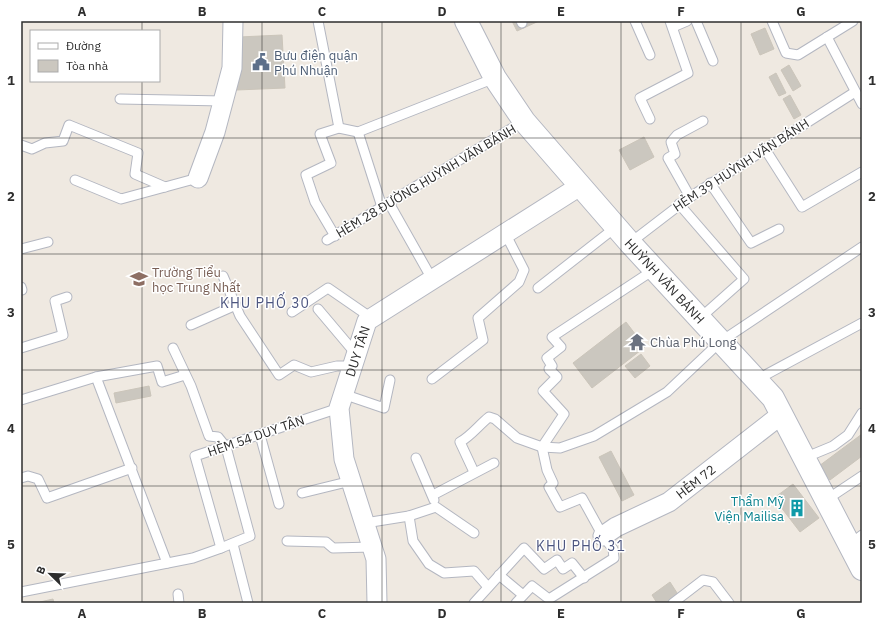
<svg xmlns="http://www.w3.org/2000/svg" width="883" height="624" viewBox="0 0 883 624" font-family="'IBM Plex Sans',sans-serif">
<rect width="100%" height="100%" fill="#efe9e1"/>
<!-- building -->
<g fill="#cbc7bf" stroke="#cbc5ba">
<polygon points="512,21 539,21 517,31"/>
<polygon points="765,28 774,49 760,55 751,34"/>
<polygon points="282,35 285,88 237,90 239,37"/>
<polygon points="789,65 801,86 793,91 781,70"/>
<polygon points="776,73 786,93 779,96 769,77"/>
<polygon points="790,95 801,115 794,119 783,99"/>
<polygon points="644,137 654,157 630,170 619,150"/>
<polygon points="626,322 645,347 592,388 573,363"/>
<polygon points="641,354 650,366 635,378 625,366"/>
<polygon points="149,386 151,396 116,403 114,393"/>
<polygon points="862,434 862,456 830,480 819,466"/>
<polygon points="611,451 634,495 622,501 599,457"/>
<polygon points="793,484 819,518 800,532 774,498"/>
<polygon points="670,582 679,596 669,603 657,603 652,595"/>
<polygon points="53,599 54,603 40,603 40,602"/>
</g>
<g fill="none" stroke-linecap="round" stroke-linejoin="round">
<!-- lane casing -->
<g stroke="#b4b7c1" stroke-width="11">
<g id="lane">
<polyline points="318,21 339,128"/>
<polyline points="521,21 522,23"/>
<polyline points="635,21 650,55"/>
<polyline points="696,21 713,61"/>
<polyline points="772,21 786,53 798,55 853,21"/>
<polyline points="673,27 687,21"/>
<polyline points="827,37 862,104"/>
<polyline points="120,99 223,101"/>
<polyline points="650,119 640,98 688,73 670,21"/>
<polyline points="358,132 382,207"/>
<polyline points="21,145 32,149 45,143 63,141 69,125 138,153 135,174 165,187"/>
<polyline points="765,149 802,207 862,172"/>
<polyline points="75,180 121,199 198,178"/>
<polyline points="710,183 751,243 779,229"/>
<polyline points="690,197 668,158 675,154 671,142 677,135 703,121"/>
<polyline points="389,203 432,279"/>
<polyline points="679,204 744,279 699,319"/>
<polyline points="335,236 315,202 306,175 331,163 320,134 339,128 358,132 495,78"/>
<polyline points="327,240 524,121"/>
<polyline points="630,243 690,197 855,92"/>
<polyline points="21,249 48,242"/>
<polyline points="223,276 240,316 279,375 294,365 311,372 337,366 352,366"/>
<polyline points="21,287 22,290"/>
<polyline points="538,288 616,227"/>
<polyline points="318,309 356,354"/>
<polyline points="292,312 328,288 370,317"/>
<polyline points="191,325 236,305"/>
<polyline points="21,348 63,335 55,301 67,297"/>
<polyline points="96,377 157,366 162,382 185,375"/>
<polyline points="432,379 483,340 478,318 519,282 524,270 505,233"/>
<polyline points="756,380 862,323"/>
<polyline points="343,394 384,408 390,380"/>
<polyline points="21,400 96,377 167,563"/>
<polyline points="260,435 279,504"/>
<polyline points="416,458 434,500"/>
<polyline points="804,458 833,446 848,435 862,413"/>
<path d="M474 472 460 442C471 436 479 425 489 417L495 419 517 438 542 447 560 448 594 436 667 392 720 342 862 247"/>
<polyline points="21,478 28,476 38,479 47,498 132,468"/>
<polyline points="302,493 351,481"/>
<polyline points="433,495 494,463"/>
<polyline points="826,500 862,476"/>
<polyline points="409,516 413,541 429,564 444,573 474,571 488,587"/>
<polyline points="365,523 409,516 436,507 474,533"/>
<polyline points="287,541 326,542 333,548 372,547"/>
<polyline points="233,544 248,603"/>
<polyline points="849,545 862,535"/>
<polyline points="221,548 195,456 339,408"/>
<polyline points="499,575 523,595"/>
<polyline points="21,592 193,558 221,548 250,536 226,447 218,437 209,436 191,386 173,348"/>
<polyline points="178,594 179,603"/>
<polyline points="474,603 524,548 544,569 557,560 563,569 572,563 584,578"/>
<polyline points="516,603 532,586 549,599 614,558 613,549 603,536 582,498 560,507 549,487 553,483 547,470 542,447 564,414 543,391 557,377 549,369 552,366 547,358 561,347 552,337 655,269"/>
<polyline points="673,603 703,580 713,582 729,603"/>
</g>
</g>
<!-- street casing -->
<g stroke="#b4b7c1" stroke-width="21">
<g id="street">
<polyline points="198,178 215,132 232,68 233,21"/>
<path id="s1" d="M603 536 616 527 669 502 782 414"/>
<path id="s2" d="M377 603 376 559 344 459 339 408 367 321 580 186"/>
</g>
</g>
<!-- secondary casing -->
<g stroke="#b4b7c1" stroke-width="24">
<g id="secondary">
<path id="s3" d="M466 21 495 78 524 121 630 243 773 398 862 569"/>
</g>
</g>
<!-- lane -->
<use href="#lane" stroke="#fff" stroke-width="9"/>
<!-- street -->
<use href="#street" stroke="#fff" stroke-width="19"/>
<!-- secondary -->
<use href="#secondary" stroke="#fff" stroke-width="22"/>
</g>
<!-- grid -->
<path fill="none" stroke="#2e2e2e" stroke-width="1" stroke-opacity="0.55" d="M142 21V31M262 21V603M382 21V603M501 21V603M621 21V603M741 21V603M142 81V603M21 138H862M21 254H862M21 370H862M21 486H862"/>
<!-- icons -->
<defs>
<g id="civic-bare" transform="scale(1.38)"><path d="M-.6-6.5H3V-4.5H.6V-3L4-1V1h2V6H-6V1h2V-1L-.6-3ZM-1.2 2.5V6h2.4V2.5Z" fill="#5c6f8a" stroke="#fff" stroke-width="2.5" paint-order="stroke"/></g>
<g id="school-bare" transform="scale(1.38)"><path d="M0-5L7-2L0 1L-7-2ZM-4 1L0 2.5L4 1V4Q0 6-4 4Z" fill="#8d6e63" stroke="#fff" stroke-width="2.5" paint-order="stroke"/></g>
<g id="temple-bare" transform="scale(1.38)"><path d="M0-6L5-2H3V0L6.5 2.5H4V6H1.5V3h-3V6H-4V2.5H-6.5L-3 0V-2H-5Z" fill="#6b7280" stroke="#fff" stroke-width="2.5" paint-order="stroke"/></g>
<g id="building-bare" transform="scale(1.38)"><path d="M-4-6H4V6H1V3H-1V6H-4ZM-2.5-4.3h1.7v1.8h-1.7ZM.8-4.3h1.7v1.8H.8ZM-2.5-1h1.7V.8h-1.7ZM.8-1h1.7V.8H.8Z" fill="#0f9aa8" stroke="#fff" stroke-width="2.5" paint-order="stroke"/></g>
</defs>
<g fill-rule="evenodd">
<use href="#civic-bare" x="261" y="62"/>
<use href="#school-bare" x="139" y="279"/>
<use href="#temple-bare" x="637" y="342"/>
<use href="#building-bare" x="797" y="508"/>
</g>
<g text-anchor="middle" dominant-baseline="central" stroke-width="3" stroke-linejoin="round" paint-order="stroke">
<!-- service labels -->
<g font-size="13" fill="#4e5e75" stroke="#fff" text-anchor="start">
<text x="274" y="55">Bưu điện quận<tspan x="274" dy="15">Phú Nhuận</tspan></text>
</g>
<!-- street labels -->
<g font-size="13" fill="#2e2e2e" stroke="#fff">
<text transform="translate(741 165) rotate(-33)">HẺM 39 HUỲNH VĂN BÁNH</text>
<text transform="translate(426 181) rotate(-31)">HẺM 28 ĐƯỜNG HUỲNH VĂN BÁNH</text>
<text stroke="none"><textPath href="#s3" startOffset="329">HUỲNH VĂN BÁNH</textPath></text>
<text stroke="none"><textPath href="#s2" startOffset="260">DUY TÂN</textPath></text>
<text transform="translate(256 436) rotate(-19)">HẺM 54 DUY TÂN</text>
<text stroke="none"><textPath href="#s1" startOffset="108">HẺM 72</textPath></text>
</g>
<!-- education labels -->
<g font-size="13" fill="#785e54" stroke="#fff" text-anchor="start">
<text x="152" y="272">Trường Tiểu<tspan x="152" dy="15">học Trung Nhất</tspan></text>
</g>
<!-- worship labels -->
<g font-size="13" fill="#5b616d" stroke="#fff" text-anchor="start">
<text x="650" y="342">Chùa Phú Long</text>
</g>
<!-- culture labels -->
<g font-size="13" fill="#0d838f" stroke="#fff" text-anchor="end">
<text x="784" y="501">Thẩm Mỹ<tspan x="784" dy="15">Viện Mailisa</tspan></text>
</g>
<!-- neighbourhood labels -->
<g font-size="14" letter-spacing="1" fill="#4d5680" stroke="#fff">
<text x="265" y="303">KHU PHỐ 30</text>
<text x="581" y="546">KHU PHỐ 31</text>
</g>
</g>
<!-- border -->
<rect width="883" height="624" fill="none" stroke="#ffffff" stroke-width="44"/>
<!-- legend -->
<rect x="30" y="30" width="130" height="52" fill="#ffffff" stroke="#ababab"/>
<rect x="38" y="43" width="20" height="6" fill="#ffffff" stroke="#ababab"/>
<text x="66" y="50" font-size="12" fill="#2e2e2e">Đường</text>
<rect x="38" y="60" width="20" height="12" fill="#cbc7bf" stroke="#ababab"/>
<text x="66" y="70" font-size="12" fill="#2e2e2e">Tòa nhà</text>
<!-- north arrow -->
<g transform="translate(50 574) rotate(293)" stroke="#ffffff" stroke-width="3" paint-order="stroke">
<path d="M0-3L7 15L0 10L-7 15Z" fill="#2e2e2e"/>
<text y="-6" font-size="11" font-weight="bold" text-anchor="middle" fill="#2e2e2e">B</text>
</g>
<rect x="22" y="22" width="839" height="580" fill="none" stroke="#2e2e2e" stroke-width="1.5"/>
<g font-size="13" text-anchor="middle" font-weight="bold" fill="#2e2e2e">
<text x="82" y="16">A</text>
<text x="202" y="16">B</text>
<text x="322" y="16">C</text>
<text x="442" y="16">D</text>
<text x="561" y="16">E</text>
<text x="681" y="16">F</text>
<text x="801" y="16">G</text>
<text x="11" y="85">1</text>
<text x="872" y="85">1</text>
<text x="11" y="201">2</text>
<text x="872" y="201">2</text>
<text x="11" y="317">3</text>
<text x="872" y="317">3</text>
<text x="11" y="433">4</text>
<text x="872" y="433">4</text>
<text x="11" y="549">5</text>
<text x="872" y="549">5</text>
<text x="82" y="618">A</text>
<text x="202" y="618">B</text>
<text x="322" y="618">C</text>
<text x="442" y="618">D</text>
<text x="561" y="618">E</text>
<text x="681" y="618">F</text>
<text x="801" y="618">G</text>
</g>
</svg>
